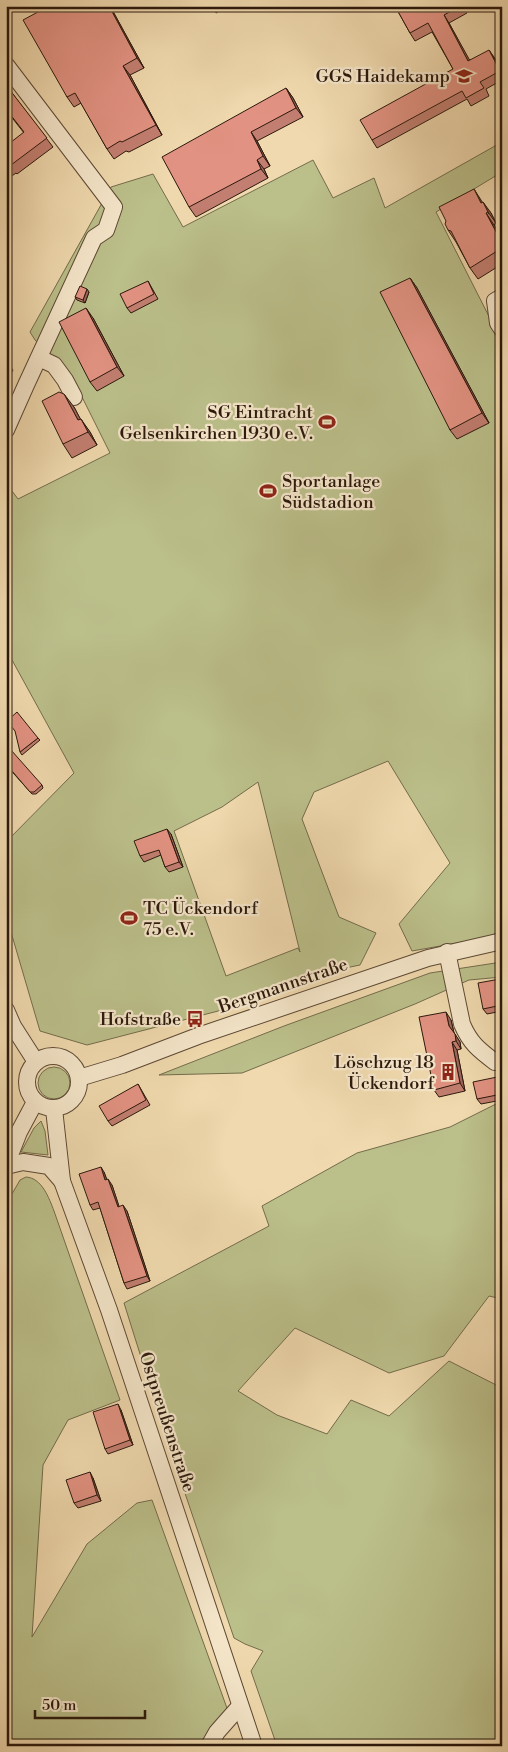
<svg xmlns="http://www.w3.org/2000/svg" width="508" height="1752" viewBox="0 0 508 1752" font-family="'Libre Bodoni',serif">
<rect width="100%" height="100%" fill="#f0d9ae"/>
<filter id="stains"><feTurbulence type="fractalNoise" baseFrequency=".004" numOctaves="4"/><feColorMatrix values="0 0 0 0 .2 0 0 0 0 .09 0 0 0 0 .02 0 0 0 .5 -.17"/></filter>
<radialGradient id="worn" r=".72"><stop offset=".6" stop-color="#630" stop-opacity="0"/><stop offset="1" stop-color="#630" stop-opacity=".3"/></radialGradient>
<!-- green -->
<g fill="#bbbf8a" stroke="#736c4b" fill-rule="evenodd">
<path d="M502 142V172L436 212 502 342V935L412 951 399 924 450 863 388 761 314 792 302 819 339 917 376 933 360 965 306 976 249 1003 87 1045 40 1031 6 915V842L74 773 6 649V483L18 499 110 453 71 375 35 340 30 332 111 187 153 174 183 227 313 160 333 198 374 178 385 208ZM258 782 300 952 298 948 226 976 174 831 222 807Z"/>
<polygon points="502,962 502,977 469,980 415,1004 242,1073 159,1075 284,1026 430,973"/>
<circle cx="54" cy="1083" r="16"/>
<polygon points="502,1101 502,1299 489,1296 444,1356 389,1373 295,1328 238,1391 277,1415 327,1434 351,1400 389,1416 449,1361 502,1388 502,1746 277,1746 251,1671 263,1651 245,1644 234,1638 168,1443 124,1303 269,1226 262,1206 357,1153 450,1127"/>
<polygon points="41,1121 45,1131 48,1155 21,1152 34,1128"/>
<path d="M26 1177C42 1178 49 1198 54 1211L120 1400 68 1420 43 1465 32 1637 87 1544 137 1503 152 1500 228 1711 208 1746H6V1201L12 1194 20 1180Z"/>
</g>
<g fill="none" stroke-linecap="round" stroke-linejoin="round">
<!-- minor casing -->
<g stroke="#5c4834" stroke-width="18">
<g id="minor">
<polyline points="6,65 114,207 106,230 94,238 26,385 6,430"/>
<polyline points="502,297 495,301 498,323 502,329"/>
<polyline points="39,358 54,365 65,380 74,397"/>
<path d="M447 952 462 1024C470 1043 479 1050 495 1062"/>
<polyline points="6,1010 13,1026 36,1062"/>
<circle cx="53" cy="1082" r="26"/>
<polyline points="79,1078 122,1065 198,1036 428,958 502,941"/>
<polyline points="54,1109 62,1181 109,1310 254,1746"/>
<polyline points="6,1165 19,1132 35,1102"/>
<polyline points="6,1166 23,1162 49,1166 62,1181"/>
<polyline points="209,1746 217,1732 240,1706"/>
</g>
</g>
<!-- minor -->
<use href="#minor" stroke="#f5e6ca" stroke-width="16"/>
</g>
<!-- wall -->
<g fill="#c27e70" stroke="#2b180c">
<polygon points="49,6 110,6 144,68 130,75 162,135 129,152 126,151 114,159 107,149 81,103 74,107 67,97"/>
<polygon points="212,6 228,6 216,13"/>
<polygon points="395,6 463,6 467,13 449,23 469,60 494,57 502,71 502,80 486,89 489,96 471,106 467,99 377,148 372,140 453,69 432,32 415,41 410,33"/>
<polygon points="6,85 53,147 17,174 16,173 6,180 6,146 24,133 6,110"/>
<polygon points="286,88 293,98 303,117 257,141 270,166 264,169 268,178 196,217 189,207"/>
<polygon points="482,202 491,213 496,223 494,225 502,239 502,264 478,279 470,268 456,242 448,230"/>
<polygon points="410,278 417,288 489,423 457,439 450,430"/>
<polygon points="148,281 158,299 131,313 127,308"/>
<polygon points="89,292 85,303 77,300 75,297"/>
<polygon points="93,318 124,376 97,391 90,382"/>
<polygon points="74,407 80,419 90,432 97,445 72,458 63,444"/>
<polygon points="38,738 40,740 22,755 20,752"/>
<polygon points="6,765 42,785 43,788 36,794 32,794"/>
<polygon points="171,834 183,867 169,872 165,867 161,855 144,862 140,856"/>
<polygon points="502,982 502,1011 487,1014 483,1009"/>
<polygon points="451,1020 454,1033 460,1042 461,1049 457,1050 465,1091 439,1097 434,1090"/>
<polygon points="502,1076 502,1100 481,1104 477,1099"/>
<polygon points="138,1084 150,1105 112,1126 108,1121"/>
<polygon points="104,1172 107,1180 112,1185 119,1207 127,1211 150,1281 127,1289 124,1283 100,1208 93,1210 90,1205"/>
<polygon points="121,1410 133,1445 108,1454 105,1449"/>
<polygon points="93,1478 101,1501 78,1508 74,1503"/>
</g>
<!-- shaded-wall -->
<g fill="#9e665b" stroke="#2b180c">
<polygon points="109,6 110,6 144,68 137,58"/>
<polygon points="444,15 449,23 474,68 468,61"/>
<polygon points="489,50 494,57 502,71 502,72"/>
<polygon points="123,66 130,75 162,135 156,125"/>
<polygon points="286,88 293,98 303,117 296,108"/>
<polygon points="251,132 257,141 270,166 263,156"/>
<polygon points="257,160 264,169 268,178 261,169"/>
<polygon points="474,189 481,200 489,214 481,203"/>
<polygon points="483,202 491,213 496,223 488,212"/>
<polygon points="486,213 494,225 502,239 502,243"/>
<polygon points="410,278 417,288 489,423 482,413"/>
<polygon points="87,289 89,292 85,303 83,300"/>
<polygon points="86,308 93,318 124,376 117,367"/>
<polygon points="6,361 13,370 6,384"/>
<polygon points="64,394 74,407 88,433 78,420"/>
<polygon points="81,419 90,432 97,445 88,432"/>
<polygon points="167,829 171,834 183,867 179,862"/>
<polygon points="446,1012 451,1020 454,1033 449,1026"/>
<polygon points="455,1034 460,1042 461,1049 456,1041"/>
<polygon points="452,1042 457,1050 465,1091 460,1083"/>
<polygon points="101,1167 104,1172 109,1186 105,1180"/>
<polygon points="108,1179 112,1185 121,1212 118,1207"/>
<polygon points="123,1205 127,1211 150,1281 147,1276"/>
<polygon points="118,1404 121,1410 133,1445 130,1440"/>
<polygon points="90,1472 93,1478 101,1501 97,1495"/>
</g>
<!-- building -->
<g fill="#e29282" stroke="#2b180c">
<polygon points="49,6 109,6 137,58 123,66 156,125 122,142 120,141 107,149 75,93 67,97 23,20"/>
<polygon points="395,6 460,6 444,15 468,61 489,50 500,71 480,82 484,88 466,98 462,91 372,140 360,120 453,69 428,23 410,33"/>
<polygon points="6,85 47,138 11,165 10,163 6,166 6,146 24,132 6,109"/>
<polygon points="286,88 296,108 251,132 263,156 257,160 261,169 189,207 162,157"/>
<polygon points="474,189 481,203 483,202 488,212 486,213 502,243 502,248 470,268 451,231 448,230 445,224 446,221 439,207"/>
<polygon points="410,278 482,413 450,430 380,292"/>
<polygon points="148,281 154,294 127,308 120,294"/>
<polygon points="80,286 87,289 83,300 75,297"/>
<polygon points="86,308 117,367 90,382 59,322"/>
<polygon points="59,392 64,394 78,420 81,419 88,432 63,444 42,401"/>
<polygon points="17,712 38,738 20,752 15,731 7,721"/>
<polygon points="11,750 42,785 34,792 30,792 6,764 6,754"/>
<polygon points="167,829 179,862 165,867 159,850 140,856 134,841"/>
<polygon points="500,979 502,989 502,1005 483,1009 478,983"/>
<polygon points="446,1012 449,1026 455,1034 456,1041 452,1042 460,1083 434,1090 419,1017"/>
<polygon points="502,1076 502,1094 477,1099 473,1082"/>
<polygon points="138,1084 146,1100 108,1121 99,1106"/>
<polygon points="101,1167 105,1180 108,1179 118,1207 123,1205 147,1276 124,1283 98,1202 90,1205 79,1174"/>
<polygon points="118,1404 130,1440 105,1449 93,1412"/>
<polygon points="90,1472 97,1495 74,1503 66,1480"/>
</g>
<!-- icons -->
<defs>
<g id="school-bare" transform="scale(1.35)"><path d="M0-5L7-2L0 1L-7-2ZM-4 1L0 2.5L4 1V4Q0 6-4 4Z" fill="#8f2418" stroke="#f5e6ca" stroke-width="2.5" paint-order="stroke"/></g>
<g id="stadium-bare" transform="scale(1.35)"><path d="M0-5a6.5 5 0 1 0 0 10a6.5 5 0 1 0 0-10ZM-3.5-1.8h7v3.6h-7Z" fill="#8f2418" stroke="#f5e6ca" stroke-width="2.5" paint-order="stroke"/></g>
<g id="bus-bare" transform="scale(1.35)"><path d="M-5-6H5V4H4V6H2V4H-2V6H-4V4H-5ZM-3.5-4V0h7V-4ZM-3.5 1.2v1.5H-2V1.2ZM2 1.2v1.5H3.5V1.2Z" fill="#8f2418" stroke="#f5e6ca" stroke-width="2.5" paint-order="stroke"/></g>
<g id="building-bare" transform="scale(1.35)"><path d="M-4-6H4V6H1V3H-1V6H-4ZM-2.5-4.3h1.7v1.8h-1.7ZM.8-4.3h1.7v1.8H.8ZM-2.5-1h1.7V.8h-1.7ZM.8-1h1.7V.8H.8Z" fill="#8f2418" stroke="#f5e6ca" stroke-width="2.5" paint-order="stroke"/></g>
</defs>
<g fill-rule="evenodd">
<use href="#school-bare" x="464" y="76"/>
<use href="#stadium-bare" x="327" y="422"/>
<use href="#stadium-bare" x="268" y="491"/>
<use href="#stadium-bare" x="129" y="918"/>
<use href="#bus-bare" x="195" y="1019"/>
<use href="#building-bare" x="448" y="1072"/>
</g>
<g text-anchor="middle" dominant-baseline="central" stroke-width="4.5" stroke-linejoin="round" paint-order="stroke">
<!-- poi labels -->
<g font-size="18" fill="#2b180c" stroke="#f5e6ca" text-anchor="end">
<text x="450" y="76">GGS Haidekamp</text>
<text x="313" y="412">SG Eintracht<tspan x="313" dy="21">Gelsenkirchen 1930 e.V.</tspan></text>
<text x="282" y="481" text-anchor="start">Sportanlage<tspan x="282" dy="21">Südstadion</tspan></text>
<text x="143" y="908" text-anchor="start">TC Ückendorf<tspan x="143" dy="21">75 e.V.</tspan></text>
<text x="181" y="1019">Hofstraße</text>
<text x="434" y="1062">Löschzug 18<tspan x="434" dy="21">Ückendorf</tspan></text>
</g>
<!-- street labels -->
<g font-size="18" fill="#2b180c" stroke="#f5e6ca">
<text transform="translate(283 986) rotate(-19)">Bergmannstraße</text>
<text transform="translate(167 1422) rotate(72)">Ostpreußenstraße</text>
</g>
</g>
<!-- margin -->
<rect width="508" height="1752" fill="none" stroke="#f0d9ae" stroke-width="25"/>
<rect x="8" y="8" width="493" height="1737" fill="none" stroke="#2b180c" stroke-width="2.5"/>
<rect x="12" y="12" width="483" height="1727" fill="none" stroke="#2b180c"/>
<!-- scale -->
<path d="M35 1710v8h110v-8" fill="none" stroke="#2b180c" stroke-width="2.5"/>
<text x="42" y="1710" font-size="15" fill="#2b180c" stroke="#f5e6ca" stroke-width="4" paint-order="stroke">50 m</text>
<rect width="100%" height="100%" filter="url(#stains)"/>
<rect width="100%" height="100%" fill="url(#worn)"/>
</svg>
